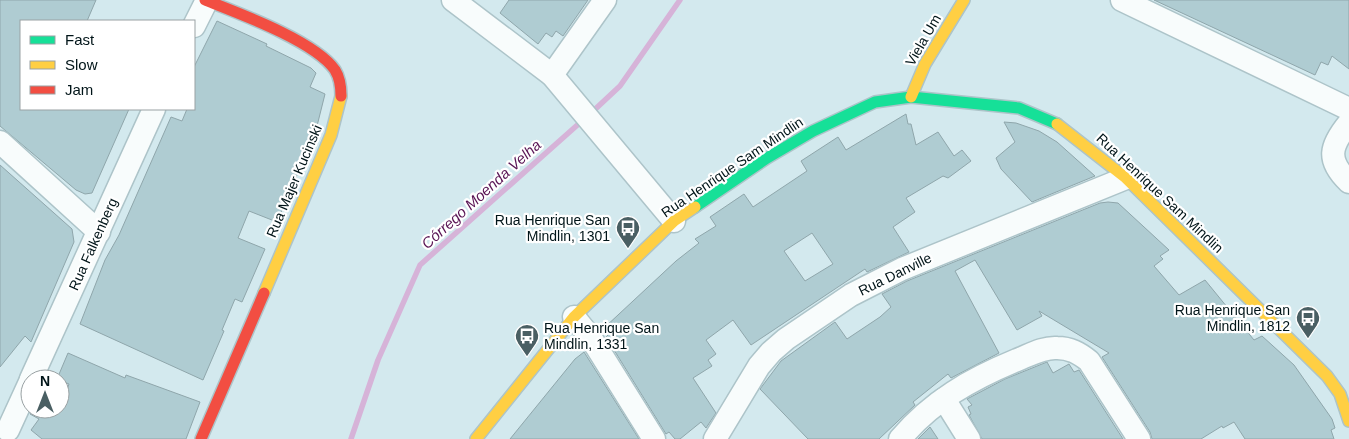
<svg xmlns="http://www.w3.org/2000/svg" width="1349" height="439" viewBox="0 0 1349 439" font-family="Arial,sans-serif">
<rect width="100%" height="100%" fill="#d3e9ee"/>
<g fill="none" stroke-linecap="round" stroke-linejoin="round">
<!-- stream -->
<g stroke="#d6b3d8" stroke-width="5.5">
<polyline points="590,114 620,86 680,0"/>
<polyline points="351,439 378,360 420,265 583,120"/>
</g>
</g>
<!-- building -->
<g fill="#afccd2" stroke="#8fa6ab" fill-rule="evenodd">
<polygon points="0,0 96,0 87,21 21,21 21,109 129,109 92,193 85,194 76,190 0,126"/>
<polygon points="509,0 588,0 563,36 556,31 552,37 546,33 538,44 500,13"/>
<polygon points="1154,0 1349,0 1349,69 1332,56 1328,65 1321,62 1315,75"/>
<polygon points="217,21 267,44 266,46 311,68 316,73 310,87 325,94 316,130 277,222 249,211 238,238 265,249 242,302 235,299 222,330 224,331 203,380 80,324 105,260 119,235 171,117 182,121 187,109 194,109 194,67"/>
<path d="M906 114 908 124H911L916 145 938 132 954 156 962 150 971 161 948 178 943 176 906 198 915 212 893 227 909 252 867 272 865 269 751 345 733 320 706 340 716 354 708 360 712 366 693 378 716 413 706 428 701 422 680 439H675L669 432 666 434 606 337 608 335 604 328 676 261 699 243 695 239 716 226 710 217 744 194 753 207 807 171 801 161 838 137 846 150ZM812 233 833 264 805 281 784 251Z"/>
<polygon points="1004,122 1016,123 1039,131 1057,142 1095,176 1032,202 1001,169 996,158 1015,142"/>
<polygon points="0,165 72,229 74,242 31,342 25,336 0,367"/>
<polygon points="1108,202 1118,203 1169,250 1160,256 1163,259 1154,266 1179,295 1205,280 1254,340 1262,336 1294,365 1332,419 1335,428 1331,430 1334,439 1245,439 1234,422 1223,428 1222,426 1201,439 1152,439 1150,432 1102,357 1109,353 1039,311 1042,316 1017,330 975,260 955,271 999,353 951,378 948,374 913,402 915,405 879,439 808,439 760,389 781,361 835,322 847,339 880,317 891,307 882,294 907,281 1100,203"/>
<polygon points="584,352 639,439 510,439 575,359"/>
<polygon points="68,353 125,378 126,375 200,402 186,439 42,439 31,430 39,419 30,414 32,409 60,409 69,384 57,379"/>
<polygon points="1047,362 1053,373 1069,364 1074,372 1079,370 1123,439 982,439 969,415 971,414 968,407 972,405 967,399 1005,379"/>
<polygon points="930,427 938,439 918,439"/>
</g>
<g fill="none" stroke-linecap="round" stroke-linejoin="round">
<!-- street casing -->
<g stroke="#adc4c9" stroke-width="25">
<g id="street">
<polyline points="453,0 552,75 674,221"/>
<polyline points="1122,0 1349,109"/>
<polyline points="194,26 207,0"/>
<polyline points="552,75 605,0"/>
<path d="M1349 123C1330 146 1326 160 1349 182"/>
<polyline points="0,142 99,232"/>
<polyline points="574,317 591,338 654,439"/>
<polyline points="31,379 154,109"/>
<polyline points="944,399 969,439"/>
<polyline points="8,430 30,382"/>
<polyline points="715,439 759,366 771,352 786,339 851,295 902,269 1126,178"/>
<path d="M900 439C932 401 971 379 1017 360 1030 355 1043 347 1057 348 1070 348 1079 353 1089 361L1139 439"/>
</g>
</g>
<!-- fast casing -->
<g stroke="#adc4c9" stroke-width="14">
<polyline id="fast" points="695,207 767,158 813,131 875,102 911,97 1019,108 1057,124"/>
</g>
<!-- slow casing -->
<g stroke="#adc4c9" stroke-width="14">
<g id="slow">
<polyline points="911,97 925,64 964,0"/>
<polyline points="1057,124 1126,178 1327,376 1340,394 1349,421"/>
<polyline points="264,293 331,135 341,96"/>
<polyline points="476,439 574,317 674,221 695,207"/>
</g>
</g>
<!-- jam casing -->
<g stroke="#adc4c9" stroke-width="14">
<g id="jam">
<path d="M205 0C238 13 315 41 335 70 340 78 341 86 341 96"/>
<polyline points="201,439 264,293"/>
</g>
</g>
<!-- street -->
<use href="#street" stroke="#f8fcfc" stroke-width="22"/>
<!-- fast -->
<use href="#fast" stroke="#16e098" stroke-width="11"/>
<!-- slow -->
<use href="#slow" stroke="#ffcf43" stroke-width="11"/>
<!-- jam -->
<use href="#jam" stroke="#f24e42" stroke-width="11"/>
</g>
<!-- icons -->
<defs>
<g id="bus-pin" transform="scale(1.25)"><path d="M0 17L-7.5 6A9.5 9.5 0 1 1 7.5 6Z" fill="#4a5f63" stroke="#fff"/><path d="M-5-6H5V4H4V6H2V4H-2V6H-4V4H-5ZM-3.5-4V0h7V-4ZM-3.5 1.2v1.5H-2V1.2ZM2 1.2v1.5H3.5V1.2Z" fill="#fff"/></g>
</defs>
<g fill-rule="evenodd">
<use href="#bus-pin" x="628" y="228"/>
<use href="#bus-pin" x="1308" y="318"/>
<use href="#bus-pin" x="527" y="336"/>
</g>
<g text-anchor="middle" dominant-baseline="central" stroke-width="4.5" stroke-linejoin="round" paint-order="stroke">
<!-- street labels -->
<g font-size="14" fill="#001418" stroke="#fff">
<text transform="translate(923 40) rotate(-60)">Viela Um</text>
<text transform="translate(732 167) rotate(-34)">Rua Henrique Sam Mindlin</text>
<text transform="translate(294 181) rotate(-67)">Rua Majer Kucinski</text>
<text transform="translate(1160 193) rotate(43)">Rua Henrique Sam Mindlin</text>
<text transform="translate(93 244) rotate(-66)">Rua Falkenberg</text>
<text transform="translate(895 274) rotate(-26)">Rua Danville</text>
</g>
<!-- poi labels -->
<g font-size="14" fill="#001418" stroke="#fff" text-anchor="end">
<text x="610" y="220">Rua Henrique San<tspan x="610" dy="16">Mindlin, 1301</tspan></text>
<text x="1290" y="310">Rua Henrique San<tspan x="1290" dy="16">Mindlin, 1812</tspan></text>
<text x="544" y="328" text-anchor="start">Rua Henrique San<tspan x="544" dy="16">Mindlin, 1331</tspan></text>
</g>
<!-- water labels -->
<g font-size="15" font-style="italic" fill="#591454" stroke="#fff">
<text transform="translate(481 194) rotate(-42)">Córrego Moenda Velha</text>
</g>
</g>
<!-- legend -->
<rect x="20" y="20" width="175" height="90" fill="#ffffff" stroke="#99a1a3"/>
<rect x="30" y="36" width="25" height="8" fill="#16e098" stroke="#99a1a3"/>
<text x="65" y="45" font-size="15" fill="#001418">Fast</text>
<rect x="30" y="61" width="25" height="8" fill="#ffcf43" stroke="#99a1a3"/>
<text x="65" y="70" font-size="15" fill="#001418">Slow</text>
<rect x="30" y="86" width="25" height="8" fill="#f24e42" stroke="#99a1a3"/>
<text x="65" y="95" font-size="15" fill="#001418">Jam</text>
<!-- north arrow -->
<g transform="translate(45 394)"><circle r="24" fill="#ffffff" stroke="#99a1a3"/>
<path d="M0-4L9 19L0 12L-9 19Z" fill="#4a5f63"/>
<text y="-8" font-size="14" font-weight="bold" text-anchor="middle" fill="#001418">N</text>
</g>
</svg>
